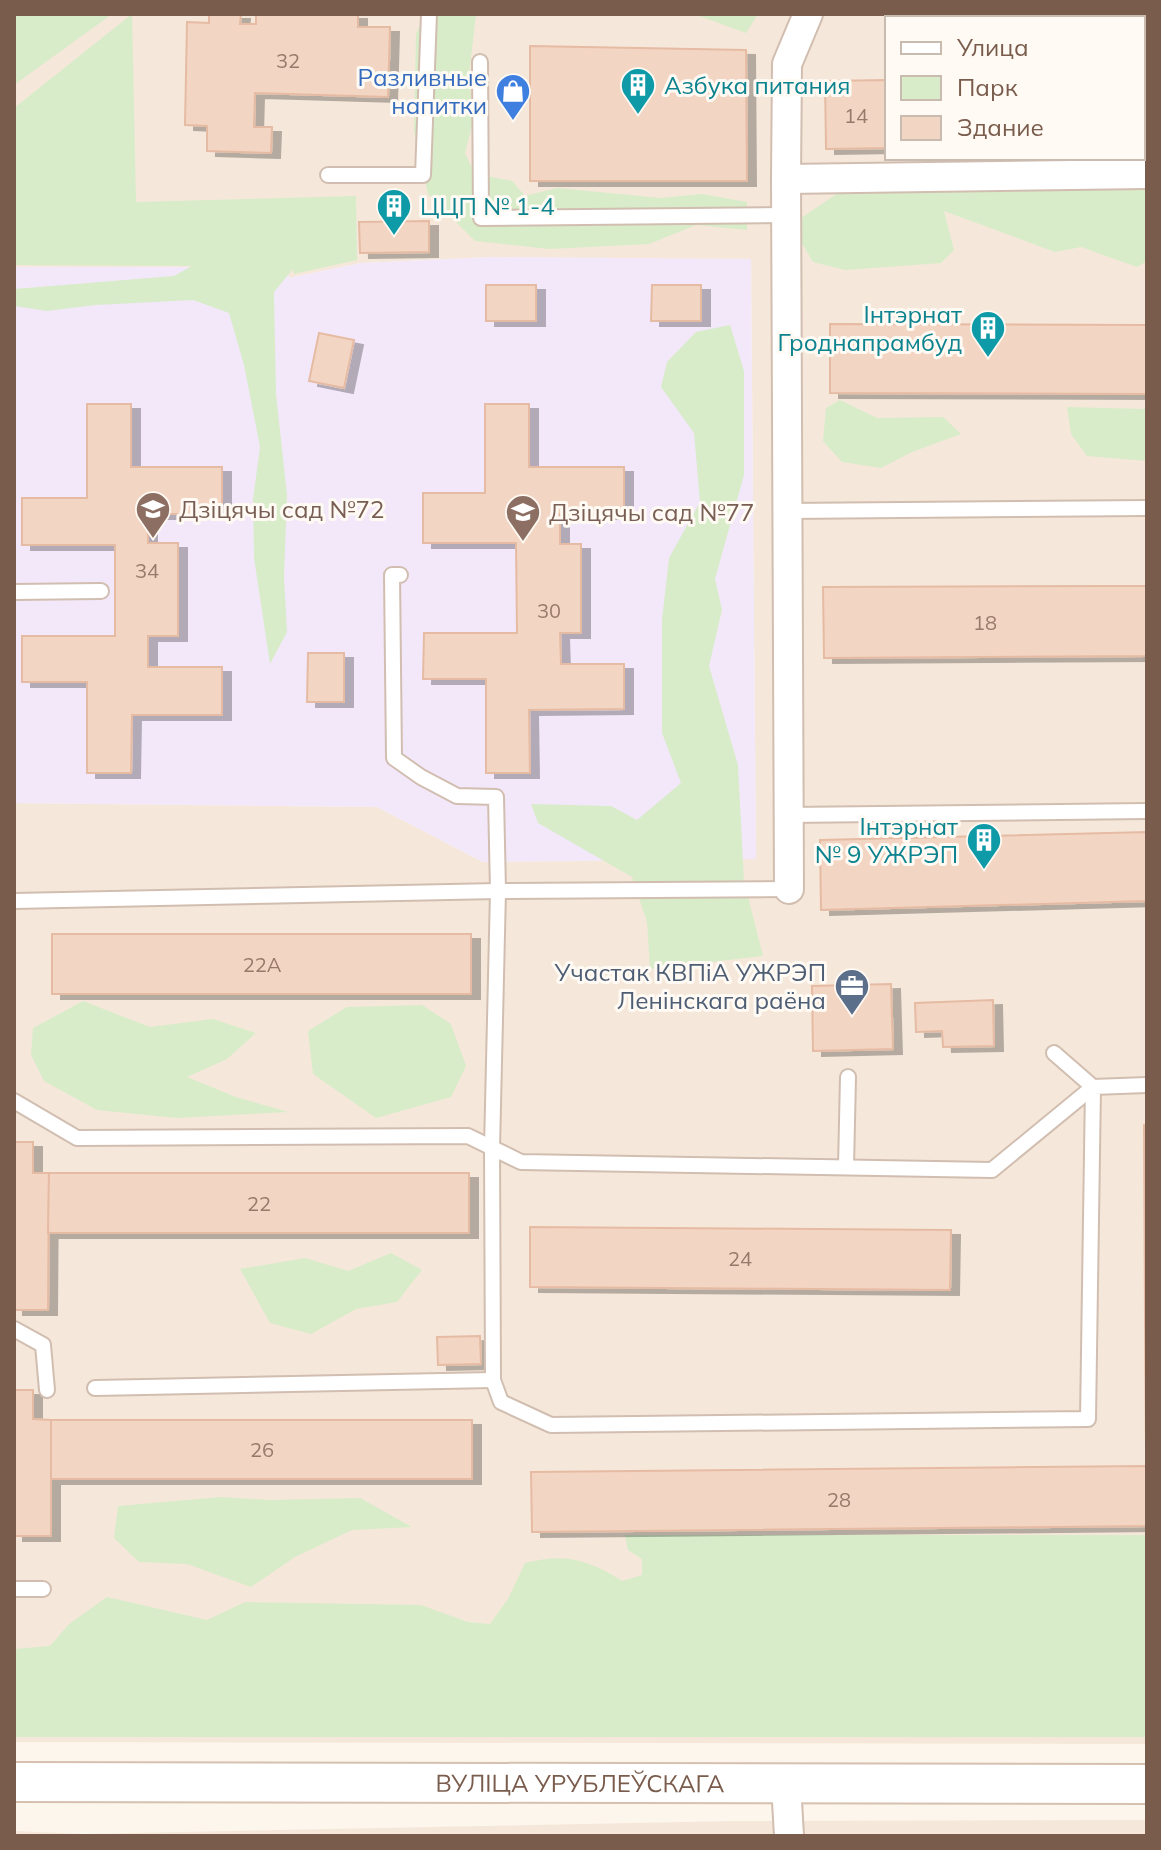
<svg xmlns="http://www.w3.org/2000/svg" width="1161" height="1850" viewBox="0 0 1161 1850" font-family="Mulish,sans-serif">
<defs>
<filter id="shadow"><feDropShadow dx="9" dy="5" stdDeviation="0" flood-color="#0004"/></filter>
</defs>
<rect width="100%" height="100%" fill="#fdf6ec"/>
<!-- residential -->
<g fill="#f5e8da" fill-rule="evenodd">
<path d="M14 14H1147V1744L14 1742V803L377 807 483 862 756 858 751 260 492 257 361 263 289 278 288 267H14ZM887 18H1143V158H887Z"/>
<polygon points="1147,1820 1147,1836 14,1836 14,1831 83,1834 733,1821"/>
</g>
<!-- education -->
<polygon fill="#f3e8fa" points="492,257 751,259 756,859 483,862 377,807 14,803 14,267 289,267 289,278 361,263"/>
<!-- green -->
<g fill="#d8ecc9">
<polygon points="14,14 112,14 14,85"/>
<polygon points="132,14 136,202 356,196 357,260 294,274 293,269 274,292 276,394 287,495 284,577 287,632 270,664 254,558 253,499 260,447 244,365 229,313 193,300 96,305 47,311 14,306 14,289 174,276 192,266 14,265 14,108"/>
<polygon points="425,14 476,14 469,75 473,122 465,153 475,174 512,181 525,196 557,188 661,198 702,194 747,202 747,230 696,225 649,244 549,249 475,241 428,194 414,131 416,34"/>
<polygon points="694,14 758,14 746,33"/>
<polygon points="1001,14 1147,14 1147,26 1143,26 1143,18 1008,18"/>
<polygon points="851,184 1147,188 1147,261 1137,267 1081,247 1055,252 944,211 954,250 941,263 845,270 813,262 791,225"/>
<polygon points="730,325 744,371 744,475 715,579 722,610 709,666 738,765 744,881 763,956 650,969 647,922 632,877 538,823 531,804 611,806 637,820 681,783 662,733 662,620 669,558 700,502 694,433 661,387 667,362 696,332"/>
<polygon points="840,400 877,418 943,417 961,434 912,452 881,468 842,462 823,441 826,408"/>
<polygon points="1067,407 1147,409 1147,461 1087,456 1071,434"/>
<polygon points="83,1001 150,1027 213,1019 256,1033 227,1059 187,1077 236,1097 288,1112 177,1118 97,1110 44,1081 31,1055 33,1028"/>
<polygon points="422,1005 451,1024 466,1066 451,1097 376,1118 313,1074 308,1031 347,1007"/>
<polygon points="391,1253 422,1270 397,1302 356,1309 311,1334 270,1323 240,1269 305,1258 348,1271"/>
<polygon points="221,1497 270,1500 360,1498 412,1527 352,1530 295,1557 251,1587 187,1564 139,1562 114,1538 118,1506"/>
<path d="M625 1535H1147V1737H14V1649L50 1646 69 1624 107 1597 207 1620 245 1602 421 1605 468 1622 490 1624 508 1599 525 1563C565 1553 587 1559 622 1581L642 1575V1559L628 1550Z"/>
</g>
<!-- building -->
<g fill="#f3d5c3" stroke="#e6bba3" stroke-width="2" filter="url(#shadow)">
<polygon points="209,14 241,14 240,24 256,24 256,14 358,14 358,27 390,27 388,97 255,93 254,127 272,127 271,153 207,151 207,126 185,125 187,22 209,23"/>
<polygon points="530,46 746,50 747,181 530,181"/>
<rect x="1143" y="76" width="4" height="68"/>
<polygon points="887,80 887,148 826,149 825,81"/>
<polygon points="429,221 429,252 360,253 359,222"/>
<rect x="486" y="285" width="50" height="36"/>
<polygon points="652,285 701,285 701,321 651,321"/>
<polygon points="830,324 1147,325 1147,394 830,393"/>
<polygon points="319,333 354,340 344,388 309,381"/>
<polygon points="87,404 131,404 131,467 222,467 222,514 148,514 148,543 178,543 178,636 148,636 148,667 222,667 222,715 132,715 131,773 87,773 87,682 22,682 22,636 115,636 115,545 22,545 22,498 87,498"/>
<polygon points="485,404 529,404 529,467 624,467 624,514 560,514 560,544 581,544 581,633 560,633 561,664 624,664 624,709 529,710 530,773 486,773 486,679 423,679 424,633 517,633 516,543 423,543 423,493 485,493"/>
<polygon points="1111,586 1147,586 1147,656 824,658 823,587"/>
<polygon points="308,653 344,653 344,702 307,702"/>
<polygon points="1147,832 1147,901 821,910 820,840"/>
<rect x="52" y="934" width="419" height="60"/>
<polygon points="891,984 893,1049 813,1051 812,986"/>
<polygon points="993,1000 994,1046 943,1047 942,1031 916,1032 915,1003"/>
<polygon points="1144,1125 1147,1125 1146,1451 1145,1321"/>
<polygon points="14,1142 33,1142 33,1173 49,1173 48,1310 14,1310"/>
<polygon points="49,1173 469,1173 469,1233 48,1233"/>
<polygon points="530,1227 951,1230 950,1290 530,1287"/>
<polygon points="480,1336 481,1364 438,1365 437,1337"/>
<polygon points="14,1390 33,1390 33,1419 51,1420 51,1536 14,1536"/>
<rect x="51" y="1420" width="421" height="59"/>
<polygon points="1146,1466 1147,1526 532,1532 531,1472"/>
</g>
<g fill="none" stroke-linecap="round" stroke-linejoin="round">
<!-- lane casing -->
<g stroke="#d1beb0" stroke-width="18">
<g id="lane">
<polyline points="480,62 481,218 786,215"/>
<polyline points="328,175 423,175 429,14"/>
<polyline points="787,511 1147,508"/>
<polyline points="400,575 392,575 394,758 421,777 457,796 496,797 498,891 492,1148 493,1380 501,1402 551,1425 1088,1419 1093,1087 1147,1085"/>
<polyline points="14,592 101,591"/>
<polyline points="788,815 1147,811"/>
<polyline points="14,901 498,891 789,889"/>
<polyline points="14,1101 77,1138 468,1136 521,1162 992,1170 1093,1087 1054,1053"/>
<polyline points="846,1167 848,1077"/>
<polyline points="14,1329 43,1345 47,1390"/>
<polyline points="95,1388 493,1380"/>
<polyline points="14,1589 43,1589"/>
</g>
</g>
<!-- street casing -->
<g stroke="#d1beb0" stroke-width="32">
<g id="street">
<polyline points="808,14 787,64 786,179 1147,174"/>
<polyline points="786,179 789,889"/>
<polyline points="786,1784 789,1836"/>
</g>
</g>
<!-- secondary casing -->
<g stroke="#d6c0b0" stroke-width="42">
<g id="secondary">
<path id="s1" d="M14 1782 1147 1784"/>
</g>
</g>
<!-- lane -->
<use href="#lane" stroke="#fff" stroke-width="14"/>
<!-- street -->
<use href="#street" stroke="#fff" stroke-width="28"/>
<!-- secondary -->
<use href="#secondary" stroke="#fff" stroke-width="38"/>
</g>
<!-- icons -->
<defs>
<g id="building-pin" transform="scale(1.8)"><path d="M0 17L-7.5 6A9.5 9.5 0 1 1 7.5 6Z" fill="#0f9aa8" stroke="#fffaf3"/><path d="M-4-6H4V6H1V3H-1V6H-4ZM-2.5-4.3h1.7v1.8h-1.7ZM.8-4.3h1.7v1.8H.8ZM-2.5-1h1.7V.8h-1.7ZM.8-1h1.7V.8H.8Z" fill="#fff"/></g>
<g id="shop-pin" transform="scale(1.8)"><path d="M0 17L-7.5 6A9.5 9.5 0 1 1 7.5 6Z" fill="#3f7fe0" stroke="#fffaf3"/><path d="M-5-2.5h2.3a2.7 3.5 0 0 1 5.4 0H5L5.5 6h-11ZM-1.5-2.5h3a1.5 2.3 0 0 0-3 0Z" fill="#fff"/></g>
<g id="school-pin" transform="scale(1.8)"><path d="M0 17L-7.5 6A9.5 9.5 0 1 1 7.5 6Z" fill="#8d6e63" stroke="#fffaf3"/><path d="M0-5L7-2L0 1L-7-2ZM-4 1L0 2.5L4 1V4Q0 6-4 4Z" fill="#fff"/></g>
<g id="office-pin" transform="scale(1.8)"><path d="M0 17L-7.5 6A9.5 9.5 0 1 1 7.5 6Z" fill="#5c6f8a" stroke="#fffaf3"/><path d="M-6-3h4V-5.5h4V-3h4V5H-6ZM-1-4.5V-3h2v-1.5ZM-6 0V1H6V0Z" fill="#fff"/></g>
</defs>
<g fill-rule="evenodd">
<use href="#building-pin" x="638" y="85"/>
<use href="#shop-pin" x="513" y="91"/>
<use href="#building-pin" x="394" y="206"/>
<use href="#building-pin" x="988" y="328"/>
<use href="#school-pin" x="153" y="509"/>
<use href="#school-pin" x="523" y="512"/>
<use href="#building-pin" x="984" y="840"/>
<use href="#office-pin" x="852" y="986"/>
</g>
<g text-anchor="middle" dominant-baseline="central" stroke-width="6" stroke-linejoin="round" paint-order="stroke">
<!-- number labels -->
<g font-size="20" fill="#987a6a">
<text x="288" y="60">32</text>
<text x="856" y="115">14</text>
<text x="147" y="570">34</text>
<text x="549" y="610">30</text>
<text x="985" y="622">18</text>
<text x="262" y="964">22А</text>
<text x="259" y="1203">22</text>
<text x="740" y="1258">24</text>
<text x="262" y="1449">26</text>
<text x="839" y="1499">28</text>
</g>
<!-- shop labels -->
<g font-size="24" fill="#366cbe" stroke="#fffaf3" text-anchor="end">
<text x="487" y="77">Разливные<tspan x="487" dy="28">напитки</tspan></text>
</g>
<!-- culture labels -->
<g font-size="24" fill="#0d838f" stroke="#fffaf3" text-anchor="start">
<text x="664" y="85">Азбука питания</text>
<text x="420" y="206">ЦЦП № 1-4</text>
<text x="962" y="314" text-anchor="end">Інтэрнат<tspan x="962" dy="28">Гроднапрамбуд</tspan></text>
<text x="958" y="826" text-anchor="end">Інтэрнат<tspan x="958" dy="28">№ 9 УЖРЭП</tspan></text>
</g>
<!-- education labels -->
<g font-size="24" fill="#785e54" stroke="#fffaf3" text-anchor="start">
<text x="179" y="509">Дзіцячы сад №72</text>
<text x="549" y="512">Дзіцячы сад №77</text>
</g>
<!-- service labels -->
<g font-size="24" fill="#4e5e75" stroke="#fffaf3" text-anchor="end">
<text x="826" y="972">Участак КВПіА УЖРЭП<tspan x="826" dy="28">Ленінскага раёна</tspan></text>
</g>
<!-- street labels -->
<g font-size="24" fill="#7a5c4d" stroke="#fffaf3">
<text stroke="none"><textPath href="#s1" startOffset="566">ВУЛІЦА УРУБЛЕЎСКАГА</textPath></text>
</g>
</g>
<!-- border -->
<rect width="1161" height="1850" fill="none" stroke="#7a5c4d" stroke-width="32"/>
<!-- legend -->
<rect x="885" y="16" width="260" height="144" fill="#fffaf3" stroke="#cabbb1" stroke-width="2"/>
<rect x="901" y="42" width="40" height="12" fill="#ffffff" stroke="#cabbb1" stroke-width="2"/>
<text x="957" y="56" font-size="24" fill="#7a5c4d">Улица</text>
<rect x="901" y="76" width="40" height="24" fill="#d8ecc9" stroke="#cabbb1" stroke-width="2"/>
<text x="957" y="96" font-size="24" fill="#7a5c4d">Парк</text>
<rect x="901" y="116" width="40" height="24" fill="#f3d5c3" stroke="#cabbb1" stroke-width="2"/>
<text x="957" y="136" font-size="24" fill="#7a5c4d">Здание</text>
</svg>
